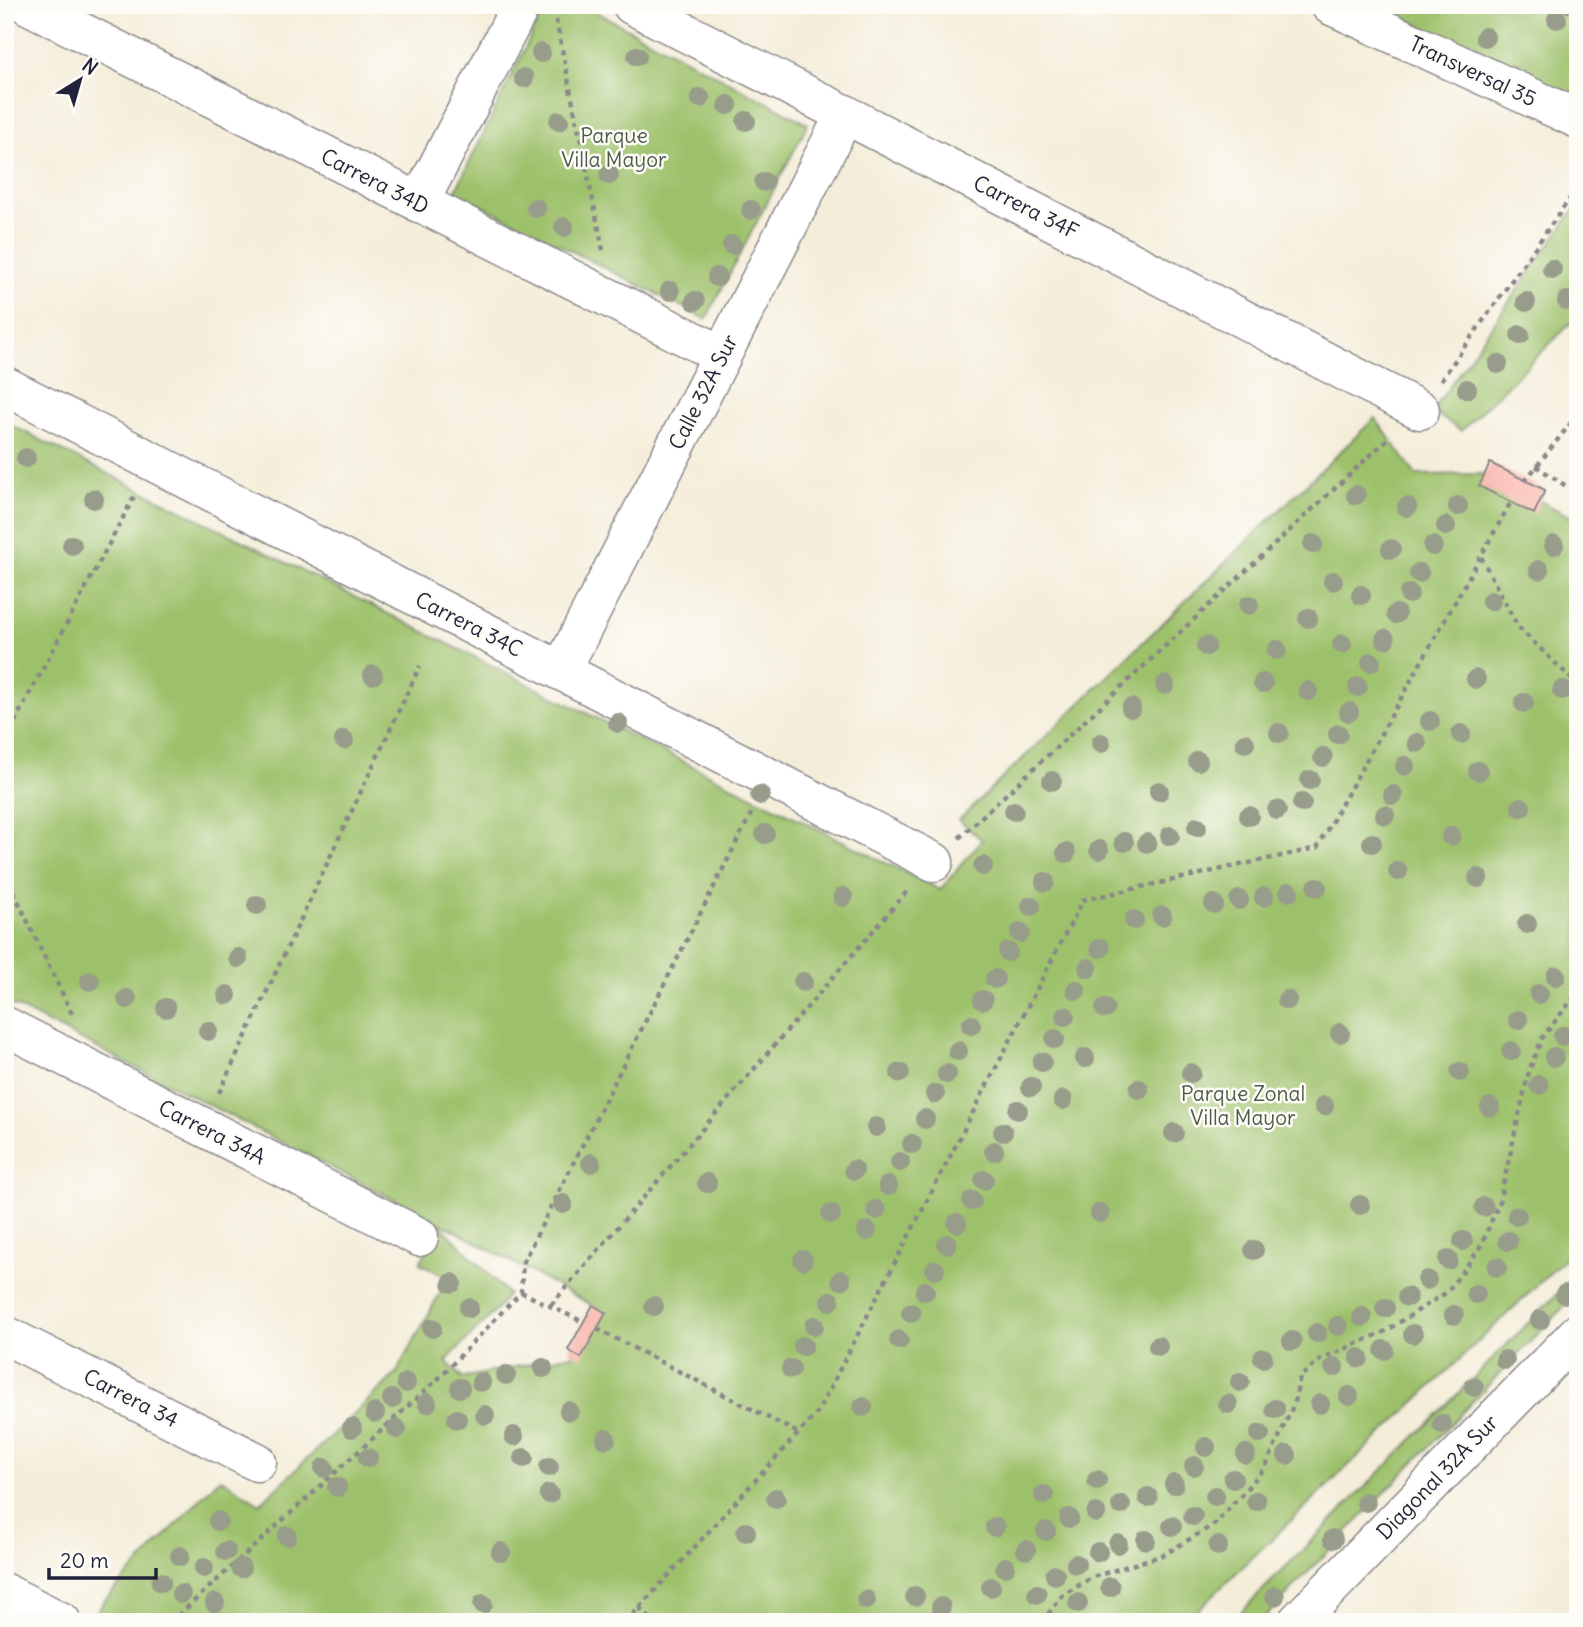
<svg xmlns="http://www.w3.org/2000/svg" width="1583" height="1627" viewBox="0 0 1583 1627" font-family="Delius,sans-serif">
<rect width="100%" height="100%" fill="#fdfcf7"/>
<filter id="ink" filterUnits="userSpaceOnUse"><feTurbulence type="fractalNoise" baseFrequency=".0143" numOctaves="2"/><feDisplacementMap in="SourceGraphic" scale="14" xChannelSelector="R" yChannelSelector="G"/><feConvolveMatrix kernelMatrix="1 2 1 2 8 2 1 2 1" color-interpolation-filters="sRGB"/></filter>
<filter id="wash" filterUnits="userSpaceOnUse"><feTurbulence type="fractalNoise" baseFrequency=".00686" numOctaves="4" result="noise"/><feDisplacementMap in="SourceGraphic" scale="28" xChannelSelector="R" yChannelSelector="G"/><feGaussianBlur stdDeviation="1.57" result="paint"/><feColorMatrix in="noise" values="0 0 0 0 0 0 0 0 0 0 0 0 0 0 0 0 0 1.4 0 .05"/><feComposite in="paint" operator="in"/></filter>
<g filter="url(#wash)">
<rect width="100%" height="100%" fill="#f4edd9"/>
<!-- green -->
<g fill="#9dc16b" stroke="#607253" stroke-width="2">
<polygon points="546,5 583,5 808,124 706,319 455,192"/>
<polygon points="1375,5 1540,5 1578,23 1578,99"/>
<polygon points="1578,204 1578,316 1461,431 1432,411"/>
<polygon points="1375,418 1416,475 1485,474 1578,520 1578,1246 1185,1622 91,1622 103,1602 220,1478 260,1504 396,1374 448,1278 420,1263 440,1225 508,1294 499,1307 446,1361 462,1378 572,1355 599,1309 450,1228 5,1001 5,422 940,890 982,840 959,820"/>
<polygon points="1578,1273 1578,1292 1260,1622 1231,1622"/>
</g>
<g id="blocks">
<!-- building -->
<g fill="#f9ada5">
<polygon points="1490,463 1545,490 1534,514 1479,486"/>
<polygon points="593,1305 606,1313 581,1358 568,1350"/>
</g>
</g>
</g>
<g filter="url(#ink)">
<use href="#blocks" fill-opacity="0" stroke="#8b888a" stroke-width="2"/>
<g fill="none" stroke-linecap="round" stroke-linejoin="round">
<!-- street casing -->
<g stroke="#8b888a" stroke-width="41">
<g id="street">
<polyline points="28,5 722,355"/>
<polyline points="632,5 1420,410"/>
<polyline points="1330,5 1578,119"/>
<polyline points="419,203 521,5"/>
<polyline points="5,386 934,862"/>
<polyline points="561,671 845,114"/>
<polyline points="5,1026 419,1237"/>
<polyline points="5,1335 257,1462"/>
<polyline points="5,1593 62,1622"/>
<polyline points="1297,1622 1578,1333"/>
</g>
</g>
<!-- path -->
<g stroke="#8b888a" stroke-width="4.5" stroke-dasharray="5 5" stroke-linecap="butt">
<polyline points="1556,5 1578,15"/>
<polyline points="556,20 604,255"/>
<polyline points="1441,380 1578,187"/>
<polyline points="1536,466 1578,494"/>
<polyline points="1525,481 1578,414"/>
<polyline points="1481,557 1518,627 1578,685"/>
<polyline points="5,740 136,493"/>
<polyline points="959,838 1391,436"/>
<polyline points="5,874 74,1018"/>
<polyline points="219,1093 420,666"/>
<polyline points="521,1292 583,1322"/>
<polyline points="551,1305 909,889"/>
<polyline points="597,1329 798,1433"/>
<polyline points="639,1608 654,1622"/>
<polyline points="171,1622 438,1379 521,1292 523,1262 753,810"/>
<polyline points="626,1622 817,1413 1083,900 1317,848 1511,502"/>
<polyline points="1042,1622 1063,1595 1093,1577 1163,1555 1215,1524 1265,1468 1294,1404 1300,1377 1321,1359 1386,1331 1447,1292 1480,1248 1499,1203 1529,1071 1542,1038 1578,992"/>
</g>
<!-- street -->
<use href="#street" stroke="#fff" stroke-width="38"/>
</g>
<!-- trees -->
<g fill="#989c8b">
<circle cx="1557" cy="19" r="10"/>
<circle cx="1485" cy="37" r="10"/>
<circle cx="541" cy="53" r="10"/>
<circle cx="637" cy="56" r="10"/>
<circle cx="524" cy="78" r="10"/>
<circle cx="700" cy="98" r="10"/>
<circle cx="728" cy="105" r="10"/>
<circle cx="559" cy="121" r="10"/>
<circle cx="746" cy="121" r="10"/>
<circle cx="609" cy="175" r="10"/>
<circle cx="764" cy="182" r="10"/>
<circle cx="536" cy="208" r="10"/>
<circle cx="751" cy="210" r="10"/>
<circle cx="564" cy="227" r="10"/>
<circle cx="732" cy="245" r="10"/>
<circle cx="1552" cy="269" r="10"/>
<circle cx="717" cy="277" r="10"/>
<circle cx="670" cy="291" r="10"/>
<circle cx="695" cy="301" r="10"/>
<circle cx="1567" cy="301" r="10"/>
<circle cx="1526" cy="302" r="10"/>
<circle cx="1520" cy="335" r="10"/>
<circle cx="1498" cy="364" r="10"/>
<circle cx="1467" cy="389" r="10"/>
<circle cx="26" cy="458" r="10"/>
<circle cx="1356" cy="495" r="10"/>
<circle cx="94" cy="499" r="10"/>
<circle cx="1458" cy="506" r="10"/>
<circle cx="1407" cy="507" r="10"/>
<circle cx="1446" cy="526" r="10"/>
<circle cx="1313" cy="544" r="10"/>
<circle cx="72" cy="545" r="10"/>
<circle cx="1554" cy="545" r="10"/>
<circle cx="1433" cy="546" r="10"/>
<circle cx="1391" cy="549" r="10"/>
<circle cx="1539" cy="570" r="10"/>
<circle cx="1419" cy="573" r="10"/>
<circle cx="1333" cy="581" r="10"/>
<circle cx="1409" cy="594" r="10"/>
<circle cx="1361" cy="595" r="10"/>
<circle cx="1491" cy="601" r="10"/>
<circle cx="1249" cy="605" r="10"/>
<circle cx="1396" cy="614" r="10"/>
<circle cx="1308" cy="618" r="10"/>
<circle cx="1385" cy="639" r="10"/>
<circle cx="1342" cy="644" r="10"/>
<circle cx="1206" cy="646" r="10"/>
<circle cx="1277" cy="650" r="10"/>
<circle cx="1371" cy="662" r="10"/>
<circle cx="373" cy="675" r="10"/>
<circle cx="1476" cy="679" r="10"/>
<circle cx="1263" cy="683" r="10"/>
<circle cx="1165" cy="685" r="10"/>
<circle cx="1358" cy="687" r="10"/>
<circle cx="1562" cy="690" r="10"/>
<circle cx="1308" cy="691" r="10"/>
<circle cx="1524" cy="703" r="10"/>
<circle cx="1131" cy="708" r="10"/>
<circle cx="1349" cy="712" r="10"/>
<circle cx="1430" cy="721" r="10"/>
<circle cx="618" cy="723" r="10"/>
<circle cx="1279" cy="733" r="10"/>
<circle cx="1338" cy="734" r="10"/>
<circle cx="1461" cy="734" r="10"/>
<circle cx="344" cy="740" r="10"/>
<circle cx="1101" cy="743" r="10"/>
<circle cx="1245" cy="743" r="10"/>
<circle cx="1417" cy="743" r="10"/>
<circle cx="1323" cy="757" r="10"/>
<circle cx="1198" cy="761" r="10"/>
<circle cx="1405" cy="766" r="10"/>
<circle cx="1478" cy="771" r="10"/>
<circle cx="1310" cy="780" r="10"/>
<circle cx="1052" cy="781" r="10"/>
<circle cx="1159" cy="791" r="10"/>
<circle cx="760" cy="795" r="10"/>
<circle cx="1393" cy="795" r="10"/>
<circle cx="1302" cy="803" r="10"/>
<circle cx="1521" cy="807" r="10"/>
<circle cx="1277" cy="810" r="10"/>
<circle cx="1014" cy="811" r="10"/>
<circle cx="1385" cy="815" r="10"/>
<circle cx="1249" cy="816" r="10"/>
<circle cx="1197" cy="827" r="10"/>
<circle cx="765" cy="834" r="10"/>
<circle cx="1170" cy="836" r="10"/>
<circle cx="1451" cy="836" r="10"/>
<circle cx="1124" cy="842" r="10"/>
<circle cx="1147" cy="843" r="10"/>
<circle cx="1372" cy="843" r="10"/>
<circle cx="1099" cy="850" r="10"/>
<circle cx="1066" cy="853" r="10"/>
<circle cx="983" cy="866" r="10"/>
<circle cx="1398" cy="871" r="10"/>
<circle cx="1478" cy="878" r="10"/>
<circle cx="1045" cy="882" r="10"/>
<circle cx="1317" cy="887" r="10"/>
<circle cx="1289" cy="892" r="10"/>
<circle cx="843" cy="897" r="10"/>
<circle cx="1264" cy="897" r="10"/>
<circle cx="1239" cy="900" r="10"/>
<circle cx="1214" cy="904" r="10"/>
<circle cx="257" cy="905" r="10"/>
<circle cx="1031" cy="906" r="10"/>
<circle cx="1162" cy="916" r="10"/>
<circle cx="1134" cy="920" r="10"/>
<circle cx="1527" cy="924" r="10"/>
<circle cx="1020" cy="933" r="10"/>
<circle cx="1100" cy="948" r="10"/>
<circle cx="1008" cy="952" r="10"/>
<circle cx="238" cy="958" r="10"/>
<circle cx="1088" cy="968" r="10"/>
<circle cx="1556" cy="976" r="10"/>
<circle cx="995" cy="979" r="10"/>
<circle cx="90" cy="981" r="10"/>
<circle cx="803" cy="982" r="10"/>
<circle cx="1076" cy="990" r="10"/>
<circle cx="1539" cy="994" r="10"/>
<circle cx="227" cy="995" r="10"/>
<circle cx="127" cy="999" r="10"/>
<circle cx="983" cy="1000" r="10"/>
<circle cx="1287" cy="1000" r="10"/>
<circle cx="166" cy="1008" r="10"/>
<circle cx="1105" cy="1009" r="10"/>
<circle cx="1065" cy="1016" r="10"/>
<circle cx="1518" cy="1020" r="10"/>
<circle cx="971" cy="1025" r="10"/>
<circle cx="208" cy="1031" r="10"/>
<circle cx="1340" cy="1033" r="10"/>
<circle cx="1563" cy="1036" r="10"/>
<circle cx="1055" cy="1039" r="10"/>
<circle cx="958" cy="1051" r="10"/>
<circle cx="1511" cy="1051" r="10"/>
<circle cx="1554" cy="1057" r="10"/>
<circle cx="1085" cy="1058" r="10"/>
<circle cx="1042" cy="1062" r="10"/>
<circle cx="1460" cy="1072" r="10"/>
<circle cx="900" cy="1073" r="10"/>
<circle cx="1191" cy="1073" r="10"/>
<circle cx="947" cy="1074" r="10"/>
<circle cx="1539" cy="1085" r="10"/>
<circle cx="1031" cy="1087" r="10"/>
<circle cx="1139" cy="1089" r="10"/>
<circle cx="935" cy="1094" r="10"/>
<circle cx="1063" cy="1100" r="10"/>
<circle cx="1324" cy="1106" r="10"/>
<circle cx="1490" cy="1107" r="10"/>
<circle cx="1018" cy="1110" r="10"/>
<circle cx="925" cy="1119" r="10"/>
<circle cx="876" cy="1127" r="10"/>
<circle cx="1003" cy="1132" r="10"/>
<circle cx="1174" cy="1133" r="10"/>
<circle cx="912" cy="1144" r="10"/>
<circle cx="994" cy="1151" r="10"/>
<circle cx="900" cy="1162" r="10"/>
<circle cx="591" cy="1163" r="10"/>
<circle cx="854" cy="1170" r="10"/>
<circle cx="984" cy="1180" r="10"/>
<circle cx="707" cy="1183" r="10"/>
<circle cx="888" cy="1186" r="10"/>
<circle cx="972" cy="1201" r="10"/>
<circle cx="563" cy="1204" r="10"/>
<circle cx="1360" cy="1205" r="10"/>
<circle cx="1484" cy="1207" r="10"/>
<circle cx="876" cy="1210" r="10"/>
<circle cx="1100" cy="1213" r="10"/>
<circle cx="831" cy="1214" r="10"/>
<circle cx="1517" cy="1216" r="10"/>
<circle cx="957" cy="1223" r="10"/>
<circle cx="867" cy="1231" r="10"/>
<circle cx="1463" cy="1241" r="10"/>
<circle cx="1508" cy="1241" r="10"/>
<circle cx="947" cy="1244" r="10"/>
<circle cx="1254" cy="1250" r="10"/>
<circle cx="803" cy="1260" r="10"/>
<circle cx="1448" cy="1260" r="10"/>
<circle cx="1497" cy="1267" r="10"/>
<circle cx="935" cy="1270" r="10"/>
<circle cx="841" cy="1280" r="10"/>
<circle cx="1427" cy="1280" r="10"/>
<circle cx="452" cy="1283" r="10"/>
<circle cx="925" cy="1291" r="10"/>
<circle cx="1476" cy="1294" r="10"/>
<circle cx="1565" cy="1294" r="10"/>
<circle cx="1407" cy="1297" r="10"/>
<circle cx="830" cy="1301" r="10"/>
<circle cx="654" cy="1306" r="10"/>
<circle cx="469" cy="1308" r="10"/>
<circle cx="1385" cy="1308" r="10"/>
<circle cx="911" cy="1313" r="10"/>
<circle cx="1454" cy="1315" r="10"/>
<circle cx="1362" cy="1317" r="10"/>
<circle cx="1540" cy="1320" r="10"/>
<circle cx="814" cy="1326" r="10"/>
<circle cx="1338" cy="1326" r="10"/>
<circle cx="432" cy="1328" r="10"/>
<circle cx="1317" cy="1333" r="10"/>
<circle cx="1413" cy="1334" r="10"/>
<circle cx="899" cy="1340" r="10"/>
<circle cx="1292" cy="1341" r="10"/>
<circle cx="803" cy="1346" r="10"/>
<circle cx="1158" cy="1346" r="10"/>
<circle cx="1384" cy="1350" r="10"/>
<circle cx="1263" cy="1358" r="10"/>
<circle cx="1359" cy="1358" r="10"/>
<circle cx="1505" cy="1360" r="10"/>
<circle cx="1334" cy="1367" r="10"/>
<circle cx="543" cy="1368" r="10"/>
<circle cx="791" cy="1369" r="10"/>
<circle cx="506" cy="1375" r="10"/>
<circle cx="481" cy="1382" r="10"/>
<circle cx="1240" cy="1382" r="10"/>
<circle cx="406" cy="1383" r="10"/>
<circle cx="1474" cy="1387" r="10"/>
<circle cx="460" cy="1388" r="10"/>
<circle cx="1349" cy="1396" r="10"/>
<circle cx="392" cy="1399" r="10"/>
<circle cx="427" cy="1403" r="10"/>
<circle cx="1228" cy="1404" r="10"/>
<circle cx="1320" cy="1404" r="10"/>
<circle cx="863" cy="1407" r="10"/>
<circle cx="1275" cy="1409" r="10"/>
<circle cx="569" cy="1411" r="10"/>
<circle cx="375" cy="1413" r="10"/>
<circle cx="485" cy="1415" r="10"/>
<circle cx="457" cy="1419" r="10"/>
<circle cx="1442" cy="1424" r="10"/>
<circle cx="352" cy="1428" r="10"/>
<circle cx="397" cy="1429" r="10"/>
<circle cx="1260" cy="1434" r="10"/>
<circle cx="514" cy="1436" r="10"/>
<circle cx="606" cy="1439" r="10"/>
<circle cx="1206" cy="1447" r="10"/>
<circle cx="1246" cy="1454" r="10"/>
<circle cx="1287" cy="1455" r="10"/>
<circle cx="368" cy="1458" r="10"/>
<circle cx="524" cy="1458" r="10"/>
<circle cx="1194" cy="1466" r="10"/>
<circle cx="549" cy="1467" r="10"/>
<circle cx="324" cy="1468" r="10"/>
<circle cx="1233" cy="1479" r="10"/>
<circle cx="1097" cy="1480" r="10"/>
<circle cx="1174" cy="1484" r="10"/>
<circle cx="337" cy="1487" r="10"/>
<circle cx="549" cy="1494" r="10"/>
<circle cx="1044" cy="1495" r="10"/>
<circle cx="1215" cy="1496" r="10"/>
<circle cx="1148" cy="1497" r="10"/>
<circle cx="776" cy="1498" r="10"/>
<circle cx="1256" cy="1501" r="10"/>
<circle cx="1366" cy="1502" r="10"/>
<circle cx="1121" cy="1505" r="10"/>
<circle cx="1096" cy="1513" r="10"/>
<circle cx="1193" cy="1516" r="10"/>
<circle cx="1069" cy="1518" r="10"/>
<circle cx="218" cy="1521" r="10"/>
<circle cx="1172" cy="1526" r="10"/>
<circle cx="995" cy="1527" r="10"/>
<circle cx="1046" cy="1531" r="10"/>
<circle cx="746" cy="1532" r="10"/>
<circle cx="287" cy="1536" r="10"/>
<circle cx="1333" cy="1539" r="10"/>
<circle cx="1146" cy="1540" r="10"/>
<circle cx="1118" cy="1544" r="10"/>
<circle cx="1218" cy="1546" r="10"/>
<circle cx="1026" cy="1550" r="10"/>
<circle cx="226" cy="1551" r="10"/>
<circle cx="501" cy="1552" r="10"/>
<circle cx="1098" cy="1552" r="10"/>
<circle cx="180" cy="1556" r="10"/>
<circle cx="1076" cy="1564" r="10"/>
<circle cx="1005" cy="1567" r="10"/>
<circle cx="204" cy="1568" r="10"/>
<circle cx="241" cy="1568" r="10"/>
<circle cx="1055" cy="1575" r="10"/>
<circle cx="161" cy="1582" r="10"/>
<circle cx="991" cy="1587" r="10"/>
<circle cx="1110" cy="1587" r="10"/>
<circle cx="181" cy="1594" r="10"/>
<circle cx="1037" cy="1594" r="10"/>
<circle cx="915" cy="1596" r="10"/>
<circle cx="1275" cy="1596" r="10"/>
<circle cx="866" cy="1600" r="10"/>
<circle cx="215" cy="1603" r="10"/>
<circle cx="1078" cy="1603" r="10"/>
<circle cx="483" cy="1604" r="10"/>
<circle cx="941" cy="1607" r="10"/>
</g>
</g>
<g text-anchor="middle" dominant-baseline="central" stroke-width="5" stroke-linejoin="round" paint-order="stroke">
<!-- street labels -->
<g font-size="21" fill="#22223b" stroke="#fdfcf7">
<text transform="translate(1473 71) rotate(25)">Transversal 35</text>
<text transform="translate(375 181) rotate(27)">Carrera 34D</text>
<text transform="translate(1026 207) rotate(27)">Carrera 34F</text>
<text transform="translate(703 392) rotate(-63)">Calle 32A Sur</text>
<text transform="translate(469 624) rotate(27)">Carrera 34C</text>
<text transform="translate(212 1132) rotate(27)">Carrera 34A</text>
<text transform="translate(131 1398) rotate(27)">Carrera 34</text>
<text transform="translate(1437 1477) rotate(-46)">Diagonal 32A Sur</text>
</g>
<!-- park labels -->
<g font-size="21" fill="#4d5a4c" stroke="#fdfcf7">
<text x="614" y="135">Parque<tspan x="614" dy="24">Villa Mayor</tspan></text>
<text x="1243" y="1093">Parque Zonal<tspan x="1243" dy="24">Villa Mayor</tspan></text>
</g>
</g>
<!-- margin -->
<rect width="1583" height="1627" fill="none" stroke="#fdfcf7" stroke-width="28"/>
<!-- north arrow -->
<g transform="translate(80 80) rotate(37)" stroke="#fdfcf7" stroke-width="5" paint-order="stroke">
<path d="M0-5L12 26L0 18L-12 26Z" fill="#22223b"/>
<text y="-10" font-size="19" font-weight="bold" text-anchor="middle" fill="#22223b">N</text>
</g>
<!-- scale -->
<path d="M49 1568v10h107v-10" fill="none" stroke="#22223b" stroke-width="3.5"/>
<text x="60" y="1568" font-size="21" fill="#22223b" stroke="#fdfcf7" stroke-width="5" paint-order="stroke">20 m</text>
</svg>
